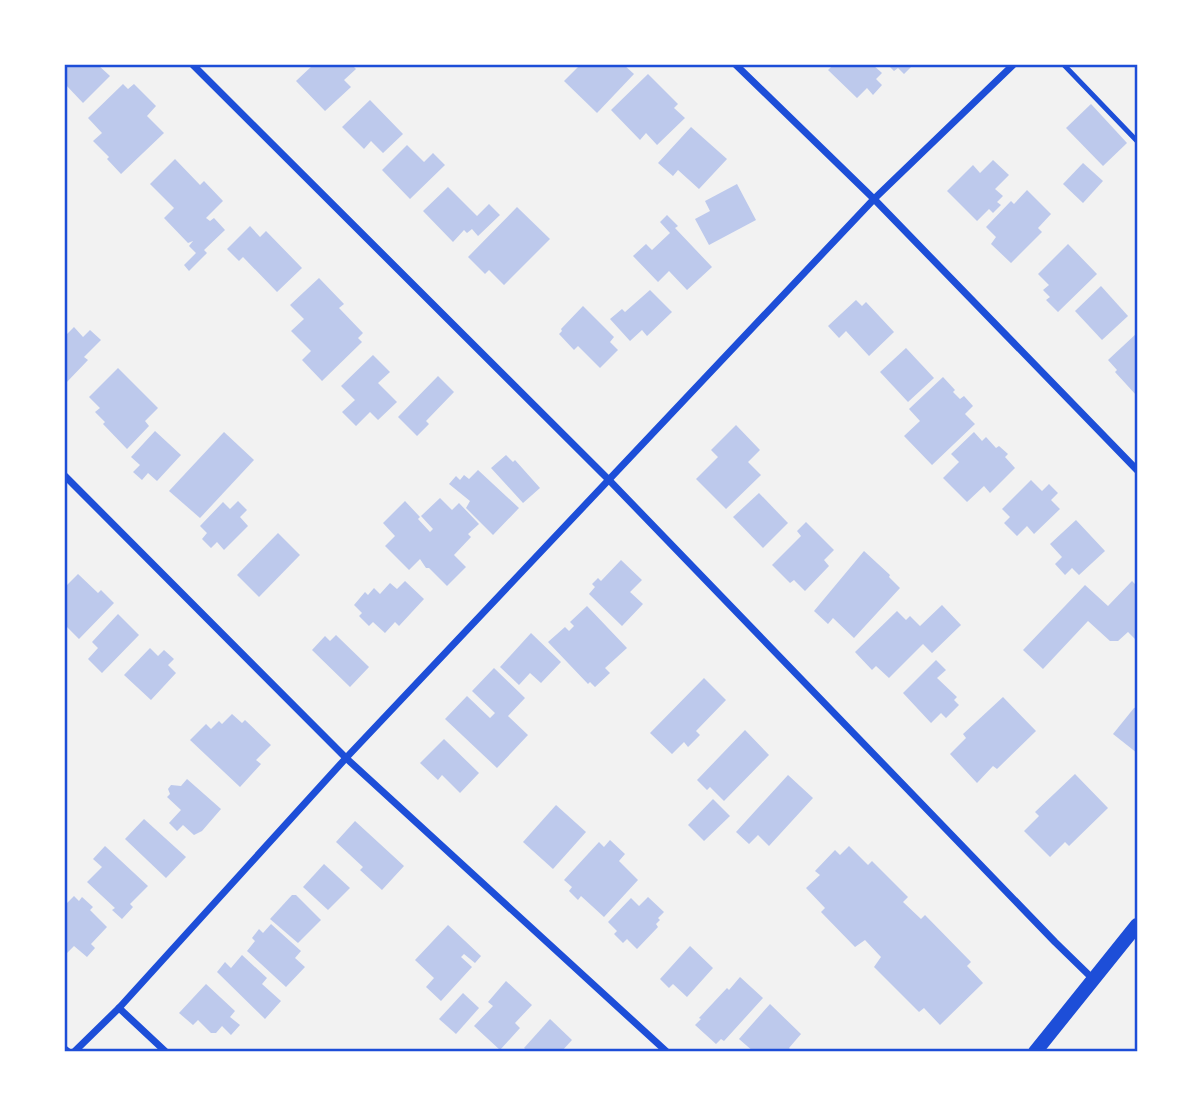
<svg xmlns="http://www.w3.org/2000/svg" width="1202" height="1117" viewBox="0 0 1202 1117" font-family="Inter,sans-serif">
<rect width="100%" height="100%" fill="#f2f2f2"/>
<!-- building -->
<g fill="#bdc9ec">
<polygon points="65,65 98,65 110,76 83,103 65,84"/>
<polygon points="313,65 352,65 356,69 344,80 351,87 325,111 296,81"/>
<polygon points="580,65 624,65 634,74 597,113 564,81"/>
<polygon points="833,65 873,65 882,73 876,79 882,85 873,95 867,88 857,98 828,70"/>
<polygon points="888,65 913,65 904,74 898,68 894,71"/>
<polygon points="648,74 678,104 674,108 685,118 657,145 646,133 640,140 611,110"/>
<polygon points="123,84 128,89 134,84 156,106 147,116 164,133 121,174 107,159 109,157 93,141 102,133 88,118"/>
<polygon points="370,100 403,134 383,153 371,141 364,149 342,127"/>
<polygon points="1091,104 1127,143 1103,166 1066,128"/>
<polygon points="691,127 727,159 699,189 678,170 673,176 658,163"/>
<polygon points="407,145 424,162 433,153 445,165 410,199 382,170"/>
<polygon points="175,159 200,185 204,181 223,201 206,218 210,221 214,218 225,230 204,250 207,253 189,271 184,265 196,253 189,246 193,241 188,243 164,218 174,208 150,184"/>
<polygon points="993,160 1009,175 995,189 1003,196 997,202 1001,205 993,213 989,209 977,221 947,191 973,165 980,173"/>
<polygon points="1083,163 1103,181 1083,203 1063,184"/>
<polygon points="737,184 756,220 709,245 695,219 710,211 705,201"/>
<polygon points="448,187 477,216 489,204 500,215 478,236 472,229 467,233 464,230 453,242 423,211"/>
<polygon points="1027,190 1051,214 1038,228 1042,232 1011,263 991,244 996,237 986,227 1011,201 1014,204"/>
<polygon points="517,207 550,239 504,285 489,270 485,274 468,257"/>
<polygon points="667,215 678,226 675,228 712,267 687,290 669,271 658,282 633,256 646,244 652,250 670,233 660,222"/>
<polygon points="250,226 260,237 266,231 302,268 277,292 243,257 239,261 227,249"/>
<polygon points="1068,244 1097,274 1058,312 1046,300 1050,297 1043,290 1049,285 1038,274"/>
<polygon points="319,278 344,304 339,308 363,333 358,338 362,342 322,381 302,360 311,351 291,331 304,319 290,305"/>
<polygon points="1101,286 1128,316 1102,340 1075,311"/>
<polygon points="650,290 672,312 647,336 642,330 630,341 610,319 622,309 625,312"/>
<polygon points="856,300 862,306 866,302 894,332 869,356 846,331 839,338 828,326"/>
<polygon points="583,306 614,337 610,342 618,350 600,368 578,346 574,350 559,334 562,331 561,329"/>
<polygon points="74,327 83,337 90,330 101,340 84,357 88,360 65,384 65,336"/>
<polygon points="1137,333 1137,396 1115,372 1117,370 1108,360"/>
<polygon points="906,348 934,378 908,402 880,372"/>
<polygon points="373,355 390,372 378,383 397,402 378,420 370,412 356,426 342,412 355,400 341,386"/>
<polygon points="118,368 158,408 145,421 149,426 127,449 103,424 105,422 95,412 100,408 89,397"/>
<polygon points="438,376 454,392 426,421 429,424 417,436 398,417"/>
<polygon points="943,377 955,390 953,392 960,399 964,396 973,406 965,414 975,424 932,465 904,436 920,421 909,409"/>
<polygon points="736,425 760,450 748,462 761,475 726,509 696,479 718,457 711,450"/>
<polygon points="155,431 181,455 157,481 148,473 142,480 133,472 140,465 131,457"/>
<polygon points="224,432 254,460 200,518 169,491"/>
<polygon points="974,432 982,441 986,437 996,448 999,446 1008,454 1005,457 1015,468 990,493 984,486 967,502 943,478 959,462 951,454"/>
<polygon points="506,455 513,462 515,460 540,488 523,503 491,468"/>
<polygon points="478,470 519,508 493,535 466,508 470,501 449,484 456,476 460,480 464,475 469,479"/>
<polygon points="1031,480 1042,491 1049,484 1058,493 1051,500 1060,509 1034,534 1027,526 1017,536 1004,523 1010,517 1002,509"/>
<polygon points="759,493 788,523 763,548 733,517"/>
<polygon points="440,498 452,510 459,503 479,524 468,534 471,537 454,555 466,567 447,586 429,568 426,568 420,559 409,570 385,546 395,536 383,523 405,501 420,517 418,519 430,532 433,529 421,516"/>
<polygon points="238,501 247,510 240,517 248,526 224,550 217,542 211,548 202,539 207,533 200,526 223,502 230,509"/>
<polygon points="1076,520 1105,551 1079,575 1072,568 1065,575 1055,564 1062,557 1050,544"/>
<polygon points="806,522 834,550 824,560 829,566 805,591 794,580 790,583 772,565 801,536 797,531"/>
<polygon points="278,533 300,555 259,597 237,575"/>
<polygon points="864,551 890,575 889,577 900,588 854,638 833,618 828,624 814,611"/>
<polygon points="621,560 642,580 630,592 643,604 622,626 589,594 595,587 592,584 598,578 601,581"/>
<polygon points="78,574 98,593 101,590 114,603 79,639 65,625 65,604 67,601 65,599 65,587"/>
<polygon points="405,581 424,599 399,626 395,622 385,633 373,622 369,626 359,616 362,613 354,605 365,592 368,595 374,588 380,594 390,583 397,589"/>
<polygon points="1132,581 1137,586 1137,641 1128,632 1118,641 1110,641 1088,621 1043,669 1023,650 1085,585 1108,606"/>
<polygon points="942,605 961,625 932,653 923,644 889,678 876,666 872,670 855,652 897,611 906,620 910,616 920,626"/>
<polygon points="587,606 627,648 605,668 610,673 595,687 590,682 588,684 548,642 565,627 569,631 574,626 570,622"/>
<polygon points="118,614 139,635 102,673 88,659 98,648 92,642"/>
<polygon points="531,633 561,662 541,683 530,673 519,685 500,667"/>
<polygon points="336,635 369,667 350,687 312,650 325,636 330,641"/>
<polygon points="150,648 158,656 164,650 174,659 168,665 176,673 151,700 124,675"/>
<polygon points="936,660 946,670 937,678 957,697 954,700 959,705 946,718 941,713 931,723 903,693"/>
<polygon points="494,668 525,698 508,716 528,735 497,768 445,719 467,696 490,718 495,713 472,691"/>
<polygon points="704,678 726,700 696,731 700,735 688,747 684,742 672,754 650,733"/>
<polygon points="1003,697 1036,731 997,769 993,766 977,783 950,754 966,738 963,734"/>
<polygon points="1137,707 1137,753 1113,734 1134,708"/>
<polygon points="232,714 242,723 245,720 271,745 256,760 261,764 240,787 190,740 206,724 211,729 219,721 222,724"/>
<polygon points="745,730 769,755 724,801 710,787 707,790 697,780"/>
<polygon points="444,739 479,773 460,793 442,775 438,780 420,763"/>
<polygon points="1075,774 1108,808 1069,846 1065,842 1050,857 1024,831 1039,816 1035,812"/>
<polygon points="788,775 813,798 769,846 758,835 749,844 736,832"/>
<polygon points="187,779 221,809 202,831 194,835 183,825 177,831 169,823 181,810 167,797 170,794 168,789 171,785 181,786"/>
<polygon points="713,799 730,816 704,841 688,825"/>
<polygon points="556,805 586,832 553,869 523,842"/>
<polygon points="144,819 186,857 166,878 125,839"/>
<polygon points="355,821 404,866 382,890 360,870 363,867 336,842"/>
<polygon points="610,840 625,854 619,861 638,880 604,917 581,896 578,900 569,891 572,887 564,880 599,842 604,847"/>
<polygon points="105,846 148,886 130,904 133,907 122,919 112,910 115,908 87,882 102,867 93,859"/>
<polygon points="849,846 868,865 872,861 908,897 903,902 921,919 925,915 971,962 967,966 983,983 940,1025 924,1008 919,1012 874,967 881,957 865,940 855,947 821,912 825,908 806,888 820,875 815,871 835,850 840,855"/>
<polygon points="324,864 350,888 328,910 303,887"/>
<polygon points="292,895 296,895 321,920 298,943 270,919"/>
<polygon points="74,896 79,901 82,897 93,907 90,910 107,927 91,944 95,948 87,957 74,946 65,955 65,905"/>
<polygon points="648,897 664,912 658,918 660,920 656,924 658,927 637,949 627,939 623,943 614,934 617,931 608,922 631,898 639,906"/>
<polygon points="271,924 301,951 295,958 305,967 286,987 247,951 255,941 252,938 259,929 263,933"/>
<polygon points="448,925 481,956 475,963 464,954 461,957 472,967 441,1001 426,987 434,978 415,960"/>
<polygon points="690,946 713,968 687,997 673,984 669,988 660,979"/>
<polygon points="242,955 267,978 262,984 281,1001 265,1019 217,972 225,962 231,968"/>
<polygon points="740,977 763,998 724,1041 721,1039 716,1044 695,1025 701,1019 699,1018 727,988 729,990"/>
<polygon points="506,981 532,1005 515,1023 520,1028 500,1050 474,1026 493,1006 488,1002"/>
<polygon points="206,984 235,1011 230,1017 240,1025 231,1035 222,1026 216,1033 211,1033 198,1020 193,1025 179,1013"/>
<polygon points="463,993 479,1008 456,1034 439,1019"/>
<polygon points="770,1004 801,1034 789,1048 791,1050 790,1052 754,1052 739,1039"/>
<polygon points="550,1019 572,1040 561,1052 529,1052 524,1048"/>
</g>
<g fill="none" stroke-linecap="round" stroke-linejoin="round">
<!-- service -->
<g stroke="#1d4ed8" stroke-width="5">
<polyline points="1064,65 1137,141"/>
<polyline points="65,1048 70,1052"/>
</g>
<!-- minor -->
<g stroke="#1d4ed8" stroke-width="7">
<polyline points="193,65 609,480 1055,942 1093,979"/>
<polyline points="736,65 874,199 1137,470"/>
<polyline points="65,476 346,758 667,1052"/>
<polyline points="119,1008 166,1052"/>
<polyline points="74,1052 119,1008 346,758 874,199 1013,65"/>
</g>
<!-- secondary -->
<polyline stroke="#1d4ed8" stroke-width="14" points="1035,1052 1137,925"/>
</g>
<!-- border -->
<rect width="1202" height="1117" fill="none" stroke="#ffffff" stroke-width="133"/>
<rect x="66" y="66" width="1070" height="984" fill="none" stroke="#1d4ed8" stroke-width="2.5"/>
</svg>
